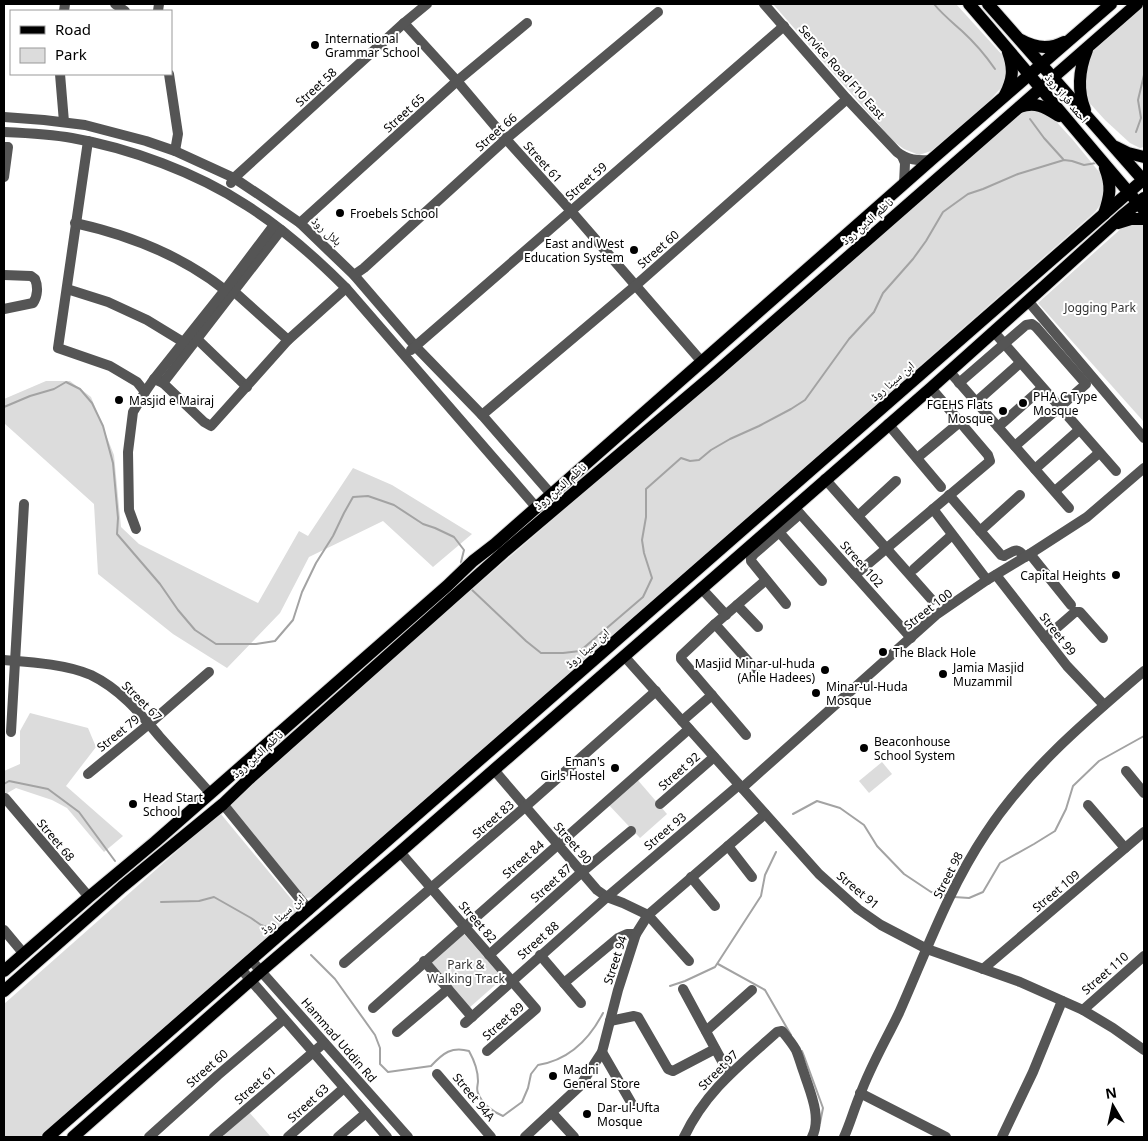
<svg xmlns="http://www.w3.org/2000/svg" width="1148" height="1141" viewBox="0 0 1148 1141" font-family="'Noto Sans','Noto Naskh Arabic',sans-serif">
<rect width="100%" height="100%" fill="#fff"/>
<!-- green -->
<g fill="#dcdcdc">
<polygon points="773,4 956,4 1005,58 1010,72 1001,88 985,105 931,151 919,155 904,149 893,141"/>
<polygon points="1143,4 1144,4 1144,147 1140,148 1130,143 1105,120 1086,99 1082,73 1089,52"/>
<polygon points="1029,107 1052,117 1073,140 1104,178 1107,195 1095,212 315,897 306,898 231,811 230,806 234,801 469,592"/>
<polygon points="1144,208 1144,422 1038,303"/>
<polygon points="46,381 70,381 91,397 114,455 121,527 139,544 258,603 299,531 308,536 353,468 392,485 472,534 433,567 383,521 309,557 280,613 227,668 173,634 98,574 94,504 5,424 4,425 4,399"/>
<polygon points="30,713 88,728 96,747 66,786 123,836 104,852 67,808 52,800 16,788 4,795 4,771 20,764 20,731"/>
<polygon points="882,762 892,774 869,793 859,781"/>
<polygon points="636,778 667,814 640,838 607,803"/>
<polygon points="220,813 298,907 297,914 43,1137 4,1137 4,1004"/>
<polygon points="463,933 503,978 469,1008 428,963"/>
<polygon points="248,1111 271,1137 225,1137 222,1133"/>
</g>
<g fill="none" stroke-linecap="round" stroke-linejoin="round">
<!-- stream -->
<g stroke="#a3a3a3" stroke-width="2">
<path d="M934 4C942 14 952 22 962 31 974 42 986 56 995 69"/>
<polyline points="1030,119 1044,138 1063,159"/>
<polyline points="1136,132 1141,118 1138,100 1144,75"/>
<polyline points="4,407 30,396 54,389 66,382 80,389 92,403 103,426 113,463 118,518 117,534 160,584 178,610 195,630 216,644 256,644 275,641 293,620 302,592 316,563 333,536 344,513 353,497 368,496 394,505 423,524 435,528 454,537 464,550 461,562 462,566"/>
<polyline points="470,588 526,641 541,653 563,653 580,651 643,597 652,578 644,553 642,540 646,517 646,489 681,458 690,461 699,460 711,450 730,439 759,426 791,409 805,400 849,339 874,312 883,293 913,259 926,241 943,212 968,194 983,189 1018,174 1064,160 1072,161 1084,165 1096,163"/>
<polyline points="4,784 9,781 48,789 79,812 115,861"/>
<polyline points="793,814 817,801 840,808 864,825 877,846 904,874 931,892 947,896"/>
<polyline points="954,897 969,898 983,892 1000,863 1034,844 1055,831 1066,809 1073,786 1099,761 1144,736"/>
<polyline points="161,902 199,901 214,897 251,918 261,925 276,930"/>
<path d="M311 955 335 979 375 1035 380 1048V1064L388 1072 431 1066C443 1053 452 1046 469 1051 474 1060 478 1071 478 1081 478 1085 476 1089 478 1093 482 1104 493 1112 503 1116L522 1102 528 1088 531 1074 538 1065C569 1060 589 1040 603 1013"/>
<polyline points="718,964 765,990 791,1035"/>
<polyline points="670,986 685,981 715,967 761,896 765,875 776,852"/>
<polyline points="802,1051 804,1056 823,1108 820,1123"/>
</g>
<!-- major casing -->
<g stroke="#dbdbdb" stroke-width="14">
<g id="major">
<path d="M969 4C1028 72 1085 142 1144 210"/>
<polyline points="988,4 1144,181"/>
<path d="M1021 40C1035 48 1049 50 1064 42"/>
<path d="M1005 95C1013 79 1014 69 1008 52"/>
<path d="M1020 107C1036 101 1046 108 1059 116"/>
<path d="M1085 110C1077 90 1079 70 1087 50"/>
<polyline points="1116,147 1128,153 1144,157"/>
<path d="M1104 214C1110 196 1112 186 1105 168"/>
<polyline points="1118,223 1131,219 1144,219"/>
<polyline points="4,971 89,897 155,842 447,586 473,561 495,544 931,160 1111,4"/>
<polyline points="4,991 122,887 223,804 249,779 504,552 713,375 1137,4"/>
<polyline points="48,1137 1144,179"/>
<polyline points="73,1137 261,971 400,852 931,388 1028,301 1122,216 1144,198"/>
</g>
</g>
<!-- minor -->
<g stroke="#555" stroke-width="10">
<polyline points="115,4 125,11"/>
<path d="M764 4 847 99 897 152C907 160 918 161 931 160"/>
<polyline points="64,11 65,4"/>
<polyline points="158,11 159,4"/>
<polyline points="404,23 457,81 506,139 571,211 702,362"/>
<polyline points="60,74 64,122"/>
<polyline points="169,74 178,134 175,151"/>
<polyline points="4,117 44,120 85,125 146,141 175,151 234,178 264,198 300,223 354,275 416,347 482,415 551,494"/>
<path d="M4 132C27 133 50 134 72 138 130 148 197 173 246 205 283 228 315 257 346 288L536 507"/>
<polyline points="88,141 58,348 110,366 137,382 145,392"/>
<polyline points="4,147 8,147 4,177"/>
<polyline points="902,156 905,163 904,184"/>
<polyline points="231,183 234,178 404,23 427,4"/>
<path d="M75 223C129 235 181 255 225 290"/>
<polyline points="300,223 457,81 527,23"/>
<path d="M4 275 31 276 35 279C38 286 38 296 33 303L4 309"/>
<polyline points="354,275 364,268 506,139 658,12"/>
<polyline points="229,287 288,340"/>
<polyline points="67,289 108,302 147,320 188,345"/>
<polyline points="1028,301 1144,438"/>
<polyline points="994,332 1116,471"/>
<polyline points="197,339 247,387"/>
<polyline points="411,350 784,26"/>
<polyline points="949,371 1069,508"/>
<polyline points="154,379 163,383 204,422 211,426 288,340 346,288"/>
<polyline points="163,383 281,230"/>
<polyline points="959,383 1026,325 1032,324 1036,327 1086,384 1015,446"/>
<polyline points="976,402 1020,363"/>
<polyline points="482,415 635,286 847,99"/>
<polyline points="888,424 941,487"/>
<polyline points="998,427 1042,388"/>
<polyline points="917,458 960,422"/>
<polyline points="1035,469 1079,430"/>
<polyline points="825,479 932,600"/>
<polyline points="1055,491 1099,453"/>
<path d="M949 495 1001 555 1004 556C1015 550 1017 547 1025 557"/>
<polyline points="794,507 911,638"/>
<polyline points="933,509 987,580"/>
<polyline points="858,516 896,481"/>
<polyline points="136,529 129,510 128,452 133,412 145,392 154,379 228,286 274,225"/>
<polyline points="980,531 1020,495"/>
<polyline points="779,532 822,581"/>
<polyline points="1030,554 1071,605"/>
<polyline points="914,569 952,535"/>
<polyline points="855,575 990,461 988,455 931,388"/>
<polyline points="996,575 1067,666 1104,705"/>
<polyline points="701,588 726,615"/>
<polyline points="786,604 751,561 751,558 754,554 800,514"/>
<polyline points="737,605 758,627"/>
<polyline points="715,624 755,669"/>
<polyline points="1045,638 1075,612 1080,612 1103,638"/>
<polyline points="624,656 819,874 858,909 881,925 927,949 1020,982 1083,1010 1113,1028 1144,1050"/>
<path d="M4 660C30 662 66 664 91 675 120 689 139 712 159 736 176 755 193 774 210 793"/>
<polyline points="682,721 712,695"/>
<polyline points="11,732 24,504"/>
<polyline points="746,735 681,659 681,656 715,624 766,580"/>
<polyline points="494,770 597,890 607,897 623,903 648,915 689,961"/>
<polyline points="1126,771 1144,793"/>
<polyline points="88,774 149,724 209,672"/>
<polyline points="742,788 936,615 987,580 1025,557 1087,517 1144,468"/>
<polyline points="5,798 89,897"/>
<polyline points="223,804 309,910"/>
<polyline points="660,804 714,757"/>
<polyline points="1088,805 1125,848"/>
<polyline points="728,846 752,877"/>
<polyline points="400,852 536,1009 487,1051"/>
<polyline points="691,877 715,906"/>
<polyline points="4,930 24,954"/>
<polyline points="489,955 582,872 631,831"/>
<polyline points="540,955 581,1003"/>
<polyline points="251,960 408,1137"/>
<polyline points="424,961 472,1017"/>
<polyline points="344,963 525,807 656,691"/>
<polyline points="241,969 387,1137"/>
<polyline points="983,969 1144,832"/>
<polyline points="564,983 618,938 627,934 636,934"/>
<polyline points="683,989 729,1074"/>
<polyline points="373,1008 689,729"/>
<polyline points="1083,1010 1144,956"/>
<polyline points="610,1021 634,1016 638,1017 668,1069 673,1071 715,1049"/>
<polyline points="465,1023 607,897 739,785"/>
<polyline points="706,1031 752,990"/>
<polyline points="397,1032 448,989"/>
<polyline points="602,1052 632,1104"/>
<polyline points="437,1074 491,1137"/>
<polyline points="860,1093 946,1137"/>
<polyline points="552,1113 574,1137"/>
<polyline points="149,1137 218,1075 284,1019"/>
<polyline points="214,1137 324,1043"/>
<polyline points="288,1137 344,1088"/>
<polyline points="338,1137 366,1113"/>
<polyline points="525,1137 580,1086 602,1052 618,990 636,934 648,915 765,814"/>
<path d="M684 1137C706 1091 739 1066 777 1032L782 1031C787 1037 792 1043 796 1050 799 1057 801 1065 804 1073 810 1092 822 1117 812 1137"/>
<path d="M844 1137C850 1124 854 1109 860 1095 870 1067 886 1040 899 1013 926 952 949 888 986 833 1028 769 1087 720 1144 671"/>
<polyline points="1002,1137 1033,1072 1062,1001"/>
</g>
<!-- major -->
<use href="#major" stroke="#000" stroke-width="12"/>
</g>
<!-- markers -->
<g fill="#000" stroke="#fff" stroke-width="2">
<circle cx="315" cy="45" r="5"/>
<circle cx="340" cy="213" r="5"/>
<circle cx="634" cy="250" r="5"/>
<circle cx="119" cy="400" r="5"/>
<circle cx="1023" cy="403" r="5"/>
<circle cx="1003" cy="411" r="5"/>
<circle cx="1116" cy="575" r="5"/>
<circle cx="883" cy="652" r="5"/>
<circle cx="825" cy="670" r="5"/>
<circle cx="943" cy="674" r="5"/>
<circle cx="816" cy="693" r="5"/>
<circle cx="864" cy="748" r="5"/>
<circle cx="615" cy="768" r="5"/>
<circle cx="133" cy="804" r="5"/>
<circle cx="553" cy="1076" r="5"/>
<circle cx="587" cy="1114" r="5"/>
</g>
<g text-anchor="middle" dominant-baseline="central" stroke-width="4" stroke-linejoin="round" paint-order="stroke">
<!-- poi labels -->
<g font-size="12" fill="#000" stroke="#fff" text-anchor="start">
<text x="325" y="38">International<tspan x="325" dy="14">Grammar School</tspan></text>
<text x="350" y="213">Froebels School</text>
<text x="624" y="243" text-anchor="end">East and West<tspan x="624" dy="14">Education System</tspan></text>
<text x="1033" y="396">PHA C Type<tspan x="1033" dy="14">Mosque</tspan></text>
<text x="129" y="400">Masjid e Mairaj</text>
<text x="993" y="404" text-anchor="end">FGEHS Flats<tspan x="993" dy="14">Mosque</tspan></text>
<text x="1106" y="575" text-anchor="end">Capital Heights</text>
<text x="893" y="652">The Black Hole</text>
<text x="815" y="663" text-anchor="end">Masjid Minar-ul-huda<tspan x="815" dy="14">(Ahle Hadees)</tspan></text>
<text x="953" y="667">Jamia Masjid<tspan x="953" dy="14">Muzammil</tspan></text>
<text x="826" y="686">Minar-ul-Huda<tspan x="826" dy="14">Mosque</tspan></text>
<text x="874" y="741">Beaconhouse<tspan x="874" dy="14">School System</tspan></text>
<text x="605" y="761" text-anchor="end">Eman's<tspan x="605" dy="14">Girls Hostel</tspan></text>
<text x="143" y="797">Head Start<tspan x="143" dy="14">School</tspan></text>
<text x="563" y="1069">Madni<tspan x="563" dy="14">General Store</tspan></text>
<text x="597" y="1107">Dar-ul-Ufta<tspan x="597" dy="14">Mosque</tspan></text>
</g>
<!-- street labels -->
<g font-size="12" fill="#000" stroke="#fff">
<text transform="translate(842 72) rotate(48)">Service Road F10 East</text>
<text transform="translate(316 87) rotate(-42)">Street 58</text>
<text transform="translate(1067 98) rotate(50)">احمد فراز روڈ</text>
<text transform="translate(404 113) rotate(-42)">Street 65</text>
<text transform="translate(496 132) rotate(-41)">Street 66</text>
<text transform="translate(543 162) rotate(48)">Street 61</text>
<text transform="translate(586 181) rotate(-41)">Street 59</text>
<text transform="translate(867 221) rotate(-41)">ناظم الدین روڈ</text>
<text transform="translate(327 231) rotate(43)">ہلال روڈ</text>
<text transform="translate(658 249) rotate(-41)">Street 60</text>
<text transform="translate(892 381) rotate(-41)">ابن سینا روڈ</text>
<text transform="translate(560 486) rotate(-41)">ناظم الدین روڈ</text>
<text transform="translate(862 564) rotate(48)">Street 102</text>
<text transform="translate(928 609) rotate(-38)">Street 100</text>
<text transform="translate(1058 634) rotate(52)">Street 99</text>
<text transform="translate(587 648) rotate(-41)">ابن سینا روڈ</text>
<text transform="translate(142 701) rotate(45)">Street 67</text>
<text transform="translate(118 733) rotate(-39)">Street 79</text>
<text transform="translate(257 754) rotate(-42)">ناظم الدین روڈ</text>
<text transform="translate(679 771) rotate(-41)">Street 92</text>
<text transform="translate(493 819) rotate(-41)">Street 83</text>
<text transform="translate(665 831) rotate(-40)">Street 93</text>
<text transform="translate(56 840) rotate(50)">Street 68</text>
<text transform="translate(573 843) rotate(49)">Street 90</text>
<text transform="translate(523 859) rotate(-41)">Street 84</text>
<text transform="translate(948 875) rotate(-63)">Street 98</text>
<text transform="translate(551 883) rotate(-42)">Street 87</text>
<text transform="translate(858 890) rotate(40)">Street 91</text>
<text transform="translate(1056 891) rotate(-40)">Street 109</text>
<text transform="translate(282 914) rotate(-41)">ابن سینا روڈ</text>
<text transform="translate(478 922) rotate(49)">Street 82</text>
<text transform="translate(538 940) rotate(-41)">Street 88</text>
<text transform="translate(615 960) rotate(-72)">Street 94</text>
<text transform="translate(1105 973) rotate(-41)">Street 110</text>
<text transform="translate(503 1021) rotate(-41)">Street 89</text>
<text transform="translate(339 1040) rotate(49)">Hammad Uddin Rd</text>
<text transform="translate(207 1068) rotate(-41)">Street 60</text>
<text transform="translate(718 1070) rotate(-45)">Street 97</text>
<text transform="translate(255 1085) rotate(-41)">Street 61</text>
<text transform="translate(474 1097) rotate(50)">Street 94A</text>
<text transform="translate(308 1103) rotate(-42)">Street 63</text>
</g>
<!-- park labels -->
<g font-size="12" fill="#333" stroke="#fff">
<text x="1100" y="307">Jogging Park</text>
<text x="466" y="964">Park &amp;<tspan x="466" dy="14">Walking Track</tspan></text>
</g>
</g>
<!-- border -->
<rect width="1148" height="1141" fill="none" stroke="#000000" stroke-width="10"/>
<!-- legend -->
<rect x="10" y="10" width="162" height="65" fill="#ffffff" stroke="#999999"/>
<rect x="20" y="26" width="25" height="8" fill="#000000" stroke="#999999"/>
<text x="55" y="35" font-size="15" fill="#000000">Road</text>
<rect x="20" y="48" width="25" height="15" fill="#dcdcdc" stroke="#999999"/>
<text x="55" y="60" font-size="15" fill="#000000">Park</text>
<!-- north arrow -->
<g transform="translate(1113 1106) rotate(351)" stroke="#ffffff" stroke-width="4" paint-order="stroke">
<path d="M0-4L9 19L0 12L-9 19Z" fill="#000000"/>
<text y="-8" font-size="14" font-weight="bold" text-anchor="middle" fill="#000000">N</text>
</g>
</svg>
